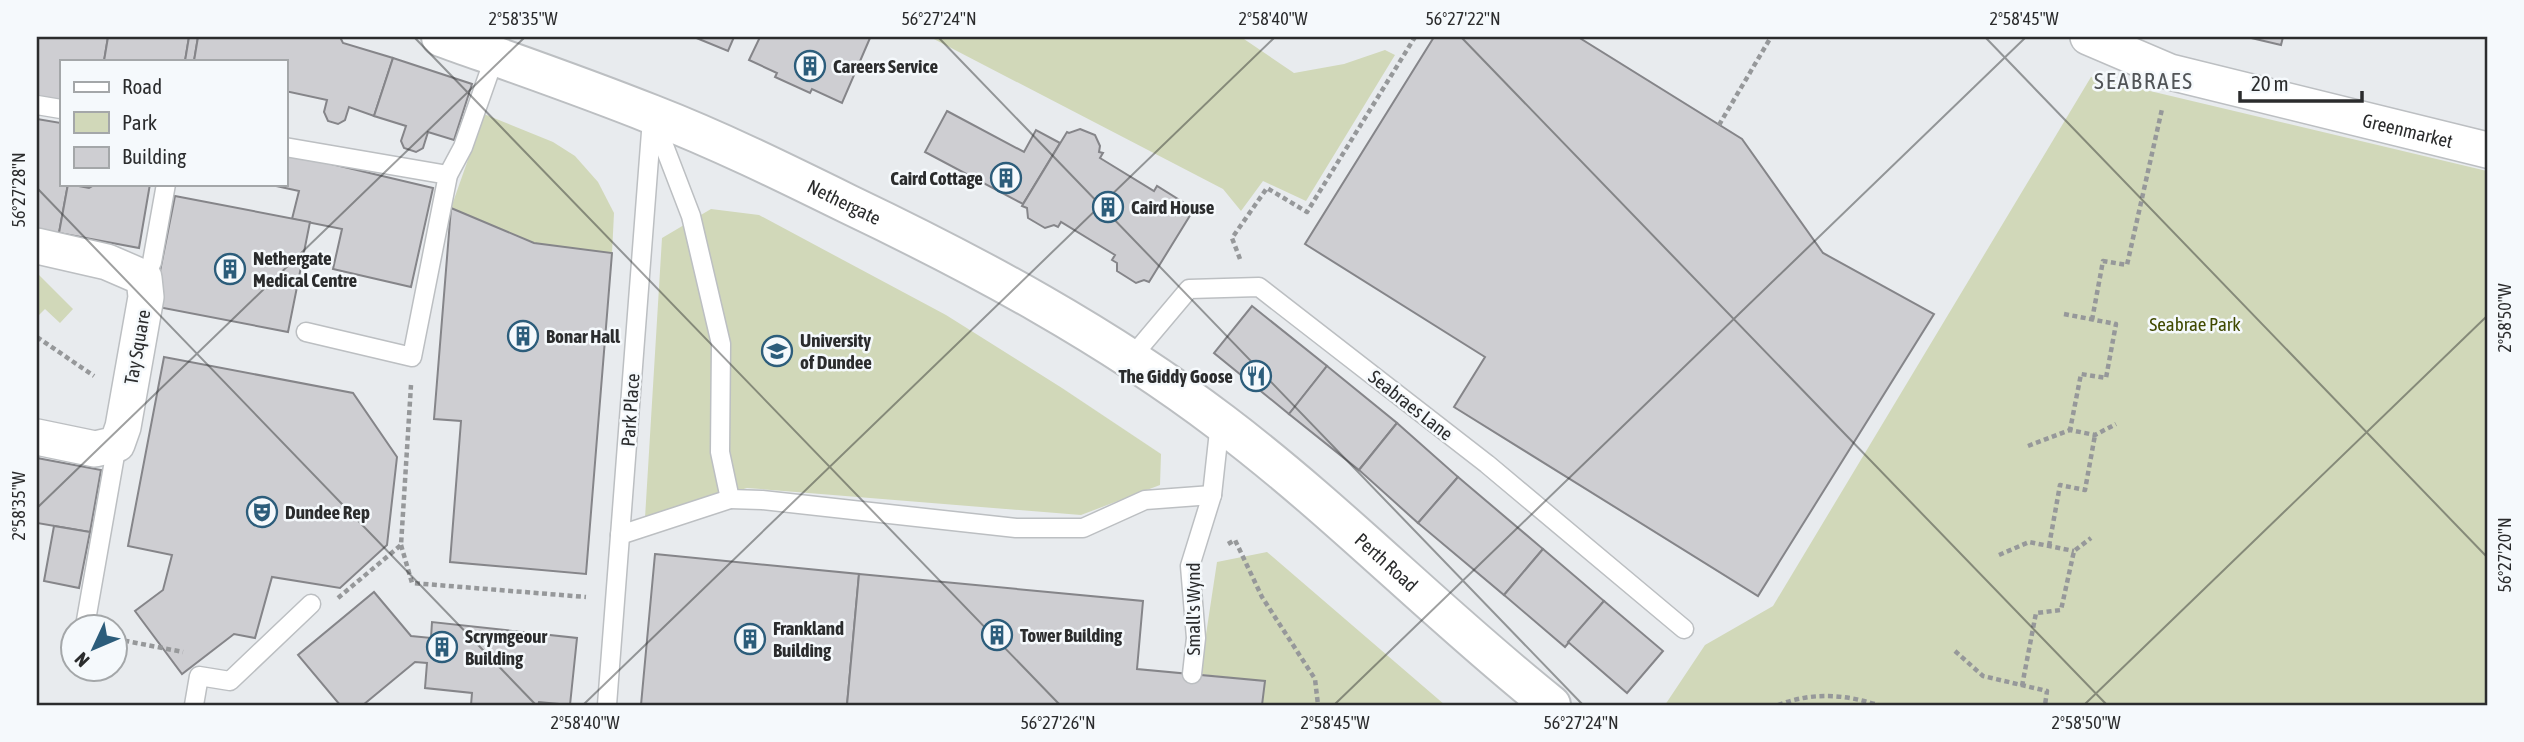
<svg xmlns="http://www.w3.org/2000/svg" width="2524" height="742" viewBox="0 0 2524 742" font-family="'Asap Condensed',sans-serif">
<rect width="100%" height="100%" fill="#e8ebee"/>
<!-- green -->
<g fill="#d1d8b9">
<polygon points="930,37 1241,37 1294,73 1344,64 1385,50 1395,55 1306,201 1263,181 1241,211 1223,189"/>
<polygon points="2091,77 2487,171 2487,705 1665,705 1705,645 1773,606"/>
<polygon points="484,114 553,142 575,156 598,182 614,213 612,253 534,243 451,208"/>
<polygon points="711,209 759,215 946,315 1062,388 1161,454 1160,485 1081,515 747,488 645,518 662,238"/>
<polygon points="37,273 73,309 60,323 45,309 37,317"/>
<polygon points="1267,552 1445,705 1262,705 1264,681 1200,674 1217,562"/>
</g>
<!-- building -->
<g fill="#ceced2" stroke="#858589" stroke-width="2">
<polygon points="37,37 108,37 104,61 61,61 61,101 37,97"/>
<polygon points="108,37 189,37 185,61 104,61"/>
<polygon points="189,37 198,37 194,61 185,61"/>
<polygon points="198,37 340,37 343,43 393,58 374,116 349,107 345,120 338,124 328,121 324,112 327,100 285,91 285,61 194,61"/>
<polygon points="694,37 734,37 728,51"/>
<polygon points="760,37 867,37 870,38 842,103 812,89 810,93 775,77 777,73 749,60"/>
<polygon points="1434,37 1578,37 1742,139 1823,253 1934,314 1758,596 1454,407 1485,357 1305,244"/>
<polygon points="2247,37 2283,37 2281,45"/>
<polygon points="393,58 472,84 454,140 428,132 423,148 416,152 404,148 401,141 406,126 374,116"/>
<polygon points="947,111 1024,152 1036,130 1060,143 1023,204 925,152"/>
<polygon points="37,119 61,123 61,184 96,184 89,188 68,184 59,233 37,230"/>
<polygon points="1080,129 1095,135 1100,146 1099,152 1103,153 1100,158 1154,191 1157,186 1194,209 1149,282 1144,280 1136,283 1117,271 1117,263 1112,260 1115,255 1061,222 1058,227 1054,225 1045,228 1028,218 1027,208 1022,206 1067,132 1069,133"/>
<polygon points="285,153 433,188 411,287 333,269 342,229 292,219 299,191 267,184 285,184"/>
<polygon points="68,184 89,188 96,184 150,184 139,248 59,233"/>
<polygon points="175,196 310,222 288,332 153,306"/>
<polygon points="451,208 534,243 612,253 586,574 450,562 461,421 434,419"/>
<polygon points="1252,306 1327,366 1289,414 1214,353"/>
<polygon points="164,357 353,393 397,457 387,545 340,588 272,577 255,638 234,634 182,674 135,611 163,590 172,555 128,546"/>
<polygon points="1327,366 1397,423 1359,470 1289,414"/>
<polygon points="1397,423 1458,477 1418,523 1359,470"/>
<polygon points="37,458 101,470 90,532 37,523"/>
<polygon points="1458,477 1543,549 1504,595 1418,523"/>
<polygon points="54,526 90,532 79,588 44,581"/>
<polygon points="1543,549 1604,601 1565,647 1504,595"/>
<polygon points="655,554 859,574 847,705 641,705"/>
<polygon points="859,574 1143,601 1137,669 1265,681 1262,705 847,705"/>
<polygon points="374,592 411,636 431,638 432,622 577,638 570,705 539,702 538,705 471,705 472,693 425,688 427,663 415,662 363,705 340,705 298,655"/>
<polygon points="1604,601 1663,651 1627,693 1568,642"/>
</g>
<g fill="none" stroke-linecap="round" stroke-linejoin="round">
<!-- service casing -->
<g stroke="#bcbfc2" stroke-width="21">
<g id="service">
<polyline points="37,105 61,109"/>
<polyline points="653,117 691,216 721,344 720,452 730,499 762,500 1016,528 1083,528 1145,500 1212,495"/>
<polyline points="285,147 448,175"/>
<polyline points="144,278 152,262 166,184"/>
<polyline points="306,332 412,357 448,175 463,147 495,56"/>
<polyline points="1130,359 1189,289 1259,287 1487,464 1684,629"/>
<polyline points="620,535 730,499"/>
<polyline points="85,626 117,444"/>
<polyline points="1192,674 1196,638 1190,566 1212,495 1220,422"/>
<polyline points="194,705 199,676 230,681 311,604"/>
<polyline points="607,705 652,119"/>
</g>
</g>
<!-- minor casing -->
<g stroke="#bcbfc2" stroke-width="38">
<g id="minor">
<path id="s1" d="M2088 37 2170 72 2487 150"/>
<polyline points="37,246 107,262 144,278 146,297 123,427 117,444 95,449 37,437"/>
</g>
</g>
<!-- tertiary casing -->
<g stroke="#bcbfc2" stroke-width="42">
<g id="tertiary">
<path id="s2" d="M441 37C511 62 581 86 651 114 718 140 783 172 848 204 978 266 1106 335 1222 423 1337 510 1438 615 1551 705"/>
</g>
</g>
<!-- path -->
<g stroke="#96989a" stroke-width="4.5" stroke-dasharray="5 3.5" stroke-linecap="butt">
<polyline points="1719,125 1771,37"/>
<polyline points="1240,259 1232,238 1267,188 1307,212 1415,37"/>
<polyline points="2064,314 2116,324 2106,378 2081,374 2070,430"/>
<polyline points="2092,320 2103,261 2127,265 2162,109"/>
<polyline points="37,337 94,376"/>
<polyline points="2028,446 2070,430 2095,435 2116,424"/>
<polyline points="1228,544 1235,540 1262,597 1315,679 1318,705"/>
<polyline points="401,545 412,583 586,597"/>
<polyline points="2049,546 2060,485 2085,490 2095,435"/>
<polyline points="1999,555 2029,542 2074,551"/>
<polyline points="338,598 401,545 411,385"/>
<polyline points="116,639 183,652"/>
<polyline points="1955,651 1983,676 2047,691 2045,705"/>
<polyline points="2022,686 2036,613 2061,610 2074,551 2091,538"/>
<path d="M1778 705C1813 692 1843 694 1878 705"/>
</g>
<!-- service -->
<use href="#service" stroke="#fff" stroke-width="18"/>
<!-- minor -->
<use href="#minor" stroke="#fff" stroke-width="35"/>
<!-- tertiary -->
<use href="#tertiary" stroke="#fff" stroke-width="38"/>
</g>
<!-- ticks -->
<path fill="none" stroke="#2b2c2d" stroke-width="2" stroke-opacity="0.45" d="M414 37 1060 705M938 37 1583 705M1461 37 2107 705M1985 37 2487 557M37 188 536 705M37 508 525 37M583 705 1275 37M1334 705 2026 37M2084 705 2487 316"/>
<!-- icons -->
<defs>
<g id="building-ring" transform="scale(1.575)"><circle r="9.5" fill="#f5f9fc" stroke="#2c5d7b" stroke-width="1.5"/><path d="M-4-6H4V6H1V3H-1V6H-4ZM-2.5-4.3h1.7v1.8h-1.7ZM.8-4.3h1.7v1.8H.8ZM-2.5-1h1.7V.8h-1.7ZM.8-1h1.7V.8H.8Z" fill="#2c5d7b"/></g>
<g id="university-ring" transform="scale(1.575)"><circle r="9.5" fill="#f5f9fc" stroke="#2c5d7b" stroke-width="1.5"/><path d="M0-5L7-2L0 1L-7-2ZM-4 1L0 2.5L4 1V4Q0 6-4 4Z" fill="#2c5d7b"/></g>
<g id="restaurant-ring" transform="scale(1.575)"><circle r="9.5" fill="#f5f9fc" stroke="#2c5d7b" stroke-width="1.5"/><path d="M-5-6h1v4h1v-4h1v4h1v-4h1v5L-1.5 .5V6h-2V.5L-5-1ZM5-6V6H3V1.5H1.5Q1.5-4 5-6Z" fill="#2c5d7b"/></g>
<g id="theatre-ring" transform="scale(1.575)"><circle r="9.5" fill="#f5f9fc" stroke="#2c5d7b" stroke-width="1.5"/><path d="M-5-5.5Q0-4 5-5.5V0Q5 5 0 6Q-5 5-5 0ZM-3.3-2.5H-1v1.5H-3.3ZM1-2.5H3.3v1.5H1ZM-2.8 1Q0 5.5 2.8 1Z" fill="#2c5d7b"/></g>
</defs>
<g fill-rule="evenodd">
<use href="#building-ring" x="810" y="66"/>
<use href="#building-ring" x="1006" y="178"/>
<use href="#building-ring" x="1108" y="207"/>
<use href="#building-ring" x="230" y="269"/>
<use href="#building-ring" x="523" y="336"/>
<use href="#university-ring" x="777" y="351"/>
<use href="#restaurant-ring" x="1256" y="376"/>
<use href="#theatre-ring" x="262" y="512"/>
<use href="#building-ring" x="997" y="635"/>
<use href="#building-ring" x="750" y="639"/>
<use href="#building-ring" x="442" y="647"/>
</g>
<g text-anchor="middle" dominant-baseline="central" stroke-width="5" stroke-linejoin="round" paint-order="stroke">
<!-- poi labels -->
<g font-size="19" font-weight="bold" fill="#2b2c2d" stroke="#f5f9fc" text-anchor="start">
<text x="833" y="66">Careers Service</text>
<text x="983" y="178" text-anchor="end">Caird Cottage</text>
<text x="1131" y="207">Caird House</text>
<text x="253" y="258">Nethergate<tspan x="253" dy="22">Medical Centre</tspan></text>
<text x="546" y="336">Bonar Hall</text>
<text x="800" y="340">University<tspan x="800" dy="22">of Dundee</tspan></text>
<text x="1233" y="376" text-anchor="end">The Giddy Goose</text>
<text x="285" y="512">Dundee Rep</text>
<text x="773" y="628">Frankland<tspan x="773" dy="22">Building</tspan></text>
<text x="1020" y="635">Tower Building</text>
<text x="465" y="636">Scrymgeour<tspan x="465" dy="22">Building</tspan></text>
</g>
<!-- street labels -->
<g font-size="19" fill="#2b2c2d" stroke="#f5f9fc">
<text stroke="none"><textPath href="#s1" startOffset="334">Greenmarket</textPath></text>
<text stroke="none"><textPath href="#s2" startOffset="436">Nethergate</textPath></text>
<text transform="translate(137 347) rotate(-80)">Tay Square</text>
<text transform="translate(1411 405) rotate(38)">Seabraes Lane</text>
<text transform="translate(630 410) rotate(-86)">Park Place</text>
<text stroke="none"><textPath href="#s2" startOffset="1090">Perth Road</textPath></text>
<text transform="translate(1193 609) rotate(-90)">Small's Wynd</text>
</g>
<!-- park labels -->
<g font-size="19" fill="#404900" stroke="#f5f9fc">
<text x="2195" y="324">Seabrae Park</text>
</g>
<!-- quarter labels -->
<g font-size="23" letter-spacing="2" fill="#515457" stroke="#f5f9fc">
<text x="2144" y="81">SEABRAES</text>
</g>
</g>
<!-- border -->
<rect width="2524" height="742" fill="none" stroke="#f5f9fc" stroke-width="77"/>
<!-- legend -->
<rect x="60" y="60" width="228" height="126" fill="#f5f9fc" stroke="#a4a7a9" stroke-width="2"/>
<rect x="74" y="82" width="35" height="10" fill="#ffffff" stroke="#a4a7a9" stroke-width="2"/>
<text x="122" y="94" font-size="21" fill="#2b2c2d">Road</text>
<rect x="74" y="112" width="35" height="21" fill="#d1d8b9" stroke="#a4a7a9" stroke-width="2"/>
<text x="122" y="130" font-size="21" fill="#2b2c2d">Park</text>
<rect x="74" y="147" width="35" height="21" fill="#ceced2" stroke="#a4a7a9" stroke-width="2"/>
<text x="122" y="164" font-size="21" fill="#2b2c2d">Building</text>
<!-- north arrow -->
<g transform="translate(94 648) rotate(226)"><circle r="33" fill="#f5f9fc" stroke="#a4a7a9" stroke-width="2"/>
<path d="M0-5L12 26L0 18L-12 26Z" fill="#2c5d7b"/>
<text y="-10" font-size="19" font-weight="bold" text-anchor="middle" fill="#2b2c2d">N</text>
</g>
<!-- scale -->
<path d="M2240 91v10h122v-10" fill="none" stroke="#2b2c2d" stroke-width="3.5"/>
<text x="2251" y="91" font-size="21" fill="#2b2c2d" stroke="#f5f9fc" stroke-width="5" paint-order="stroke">20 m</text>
<rect x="38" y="38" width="2448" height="666" fill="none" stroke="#2b2c2d" stroke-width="2.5"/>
<g font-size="18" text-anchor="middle" fill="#2b2c2d">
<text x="523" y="25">2°58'35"W</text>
<text x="939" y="25">56°27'24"N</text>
<text x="1273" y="25">2°58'40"W</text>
<text x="1463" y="25">56°27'22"N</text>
<text x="2024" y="25">2°58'45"W</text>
<text transform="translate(19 190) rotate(-90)" y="6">56°27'28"N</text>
<text transform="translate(2505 318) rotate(-90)" y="6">2°58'50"W</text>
<text transform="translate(19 506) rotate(-90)" y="6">2°58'35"W</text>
<text transform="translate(2505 555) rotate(-90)" y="6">56°27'20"N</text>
<text x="585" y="729">2°58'40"W</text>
<text x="1058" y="729">56°27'26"N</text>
<text x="1335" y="729">2°58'45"W</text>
<text x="1581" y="729">56°27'24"N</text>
<text x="2086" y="729">2°58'50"W</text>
</g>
</svg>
